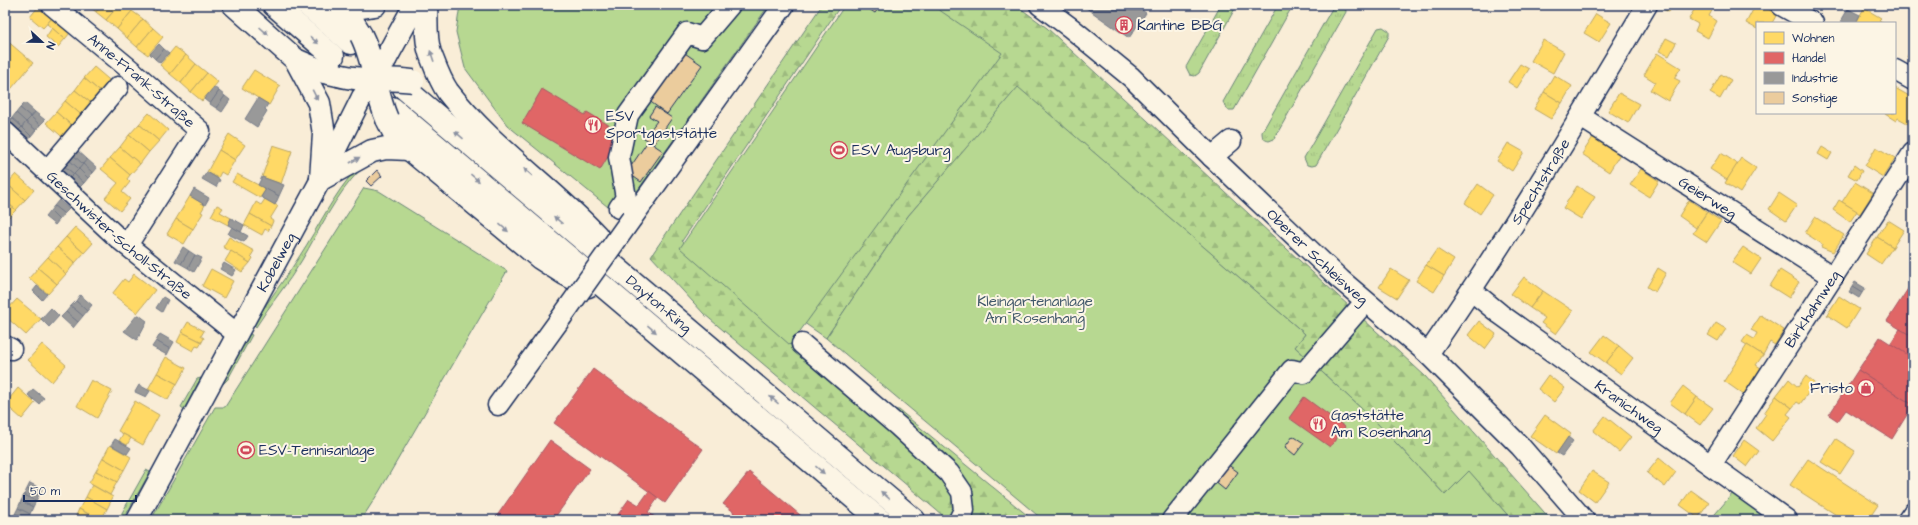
<svg xmlns="http://www.w3.org/2000/svg" width="1918" height="525" viewBox="0 0 1918 525" font-family="'Architects Daughter',sans-serif">
<defs>
<pattern id="grass-tufts" width="24" height="20" patternUnits="userSpaceOnUse"><rect width="24" height="20" fill="#b7d891"/><path d="M3 7l-1-3M5 7V3M7 7l1-3M15 17l-1-3M17 17v-4M19 17l1-3" fill="none" stroke="#9dba7f"/></pattern>
<pattern id="forest-firs" width="22" height="20" patternUnits="userSpaceOnUse"><rect width="22" height="20" fill="#b7d891"/><path d="M5 1l3.5 6h-7zM16 11l3.5 6h-7z" fill="#9dba7f"/></pattern>
</defs>
<rect width="100%" height="100%" fill="#f9edd7"/>
<filter id="ink" filterUnits="userSpaceOnUse"><feTurbulence type="fractalNoise" baseFrequency=".025" numOctaves="2"/><feDisplacementMap in="SourceGraphic" scale="8" xChannelSelector="R" yChannelSelector="G"/><feConvolveMatrix kernelMatrix="1 2 1 2 8 2 1 2 1" color-interpolation-filters="sRGB"/></filter>
<g filter="url(#ink)">
<!-- grass -->
<g fill="url(#grass-tufts)" stroke="#698478">
<polygon points="1221,5 1237,5 1199,73 1195,76 1190,75 1186,67"/>
<polygon points="1278,5 1293,5 1234,110 1228,110 1223,102"/>
<path d="M1334 5H1345L1346 12 1274 139 1269 141C1264 140 1262 138 1262 132Z"/>
<polygon points="1383,27 1389,31 1389,36 1316,165 1312,166 1307,165 1304,158 1378,28"/>
<path d="M358 167 360 170C335 196 320 229 302 260 288 284 270 304 256 327L253 325C267 301 285 280 299 257 320 225 332 196 358 167Z"/>
<polygon points="248,333 252,335 228,379 217,390"/>
<polygon points="201,378 184,409 181,407 197,379"/>
<polygon points="146,470 150,472 123,520 118,520"/>
</g>
<!-- forest -->
<g fill="url(#forest-firs)" stroke="#698478">
<polygon points="822,5 841,5 682,241 870,408 899,410 1033,520 948,520 704,314 651,256"/>
<polygon points="929,5 1016,5 1047,28 1425,376 1551,520 1512,520 1469,472 1445,495 1379,425 1295,347 1305,334 1018,88 908,216 826,338 797,318"/>
</g>
<!-- garden -->
<g fill="#b7d891" stroke="#698478">
<polygon points="460,5 769,5 638,190 608,207 507,125 465,68 456,32"/>
<polygon points="845,5 932,5 1002,53 790,345 680,248"/>
<polygon points="1018,87 1305,334 1295,347 1379,425 1445,495 1469,471 1512,520 1043,520 826,338 908,216"/>
<polygon points="364,188 379,191 507,271 379,492 361,520 151,520 215,407 225,407"/>
<polygon points="1733,493 1769,520 1710,520"/>
</g>
<!-- homes -->
<g fill="#ffd966" stroke="#bba664">
<polygon points="88,5 102,5 96,12"/>
<polygon points="102,5 119,5 106,20 96,12"/>
<polygon points="119,5 126,5 132,11 117,29 106,20"/>
<polygon points="1665,5 1672,6 1669,12 1663,9"/>
<polygon points="1685,5 1715,5 1709,16 1717,21 1708,38 1695,31 1698,24 1689,19 1694,10"/>
<polygon points="1755,6 1760,9 1762,6 1777,14 1772,23 1757,23 1757,29 1746,23"/>
<polygon points="38,7 52,18 43,28 30,17"/>
<polygon points="1864,8 1881,18 1879,20 1884,23 1856,23"/>
<polygon points="132,11 143,19 127,38 117,29"/>
<polygon points="1596,14 1611,23 1599,42 1584,33"/>
<polygon points="52,18 70,33 65,39 47,24"/>
<polygon points="143,19 153,28 137,47 127,38"/>
<polygon points="52,28 65,39 58,47 46,37"/>
<polygon points="153,28 163,37 148,55 137,47"/>
<polygon points="1666,38 1676,43 1669,56 1659,51"/>
<polygon points="5,39 33,63 6,95 5,94"/>
<polygon points="1543,40 1564,52 1553,73 1531,61"/>
<polygon points="1913,46 1913,61 1907,57"/>
<polygon points="175,47 186,55 170,74 160,65"/>
<polygon points="1657,53 1681,68 1674,78 1680,81 1668,101 1650,90 1655,82 1644,75"/>
<polygon points="186,55 196,64 181,83 170,74"/>
<polygon points="196,64 207,73 191,92 181,83"/>
<polygon points="1520,64 1529,69 1517,88 1508,82"/>
<polygon points="94,67 114,84 104,95 84,78"/>
<polygon points="254,70 280,86 269,105 242,88"/>
<polygon points="207,73 218,82 202,101 191,92"/>
<polygon points="1721,74 1731,80 1720,99 1710,93"/>
<polygon points="1554,75 1572,86 1562,103 1544,92"/>
<polygon points="84,78 104,95 95,106 75,90"/>
<polygon points="1895,88 1913,98 1913,117 1909,124 1898,118 1896,121 1885,114 1895,113"/>
<polygon points="75,90 95,106 85,118 65,101"/>
<polygon points="1544,92 1562,103 1551,119 1534,109"/>
<polygon points="1619,93 1639,104 1628,123 1608,111"/>
<polygon points="65,101 85,118 76,129 56,112"/>
<polygon points="56,112 76,129 66,140 46,123"/>
<polygon points="149,113 168,130 159,141 139,124"/>
<polygon points="139,124 159,141 149,152 129,135"/>
<polygon points="229,134 245,145 235,160 219,150"/>
<polygon points="129,135 149,152 140,164 120,147"/>
<polygon points="1593,137 1620,154 1609,172 1582,154"/>
<polygon points="1508,143 1524,152 1512,171 1497,161"/>
<polygon points="273,145 292,151 281,184 262,177"/>
<polygon points="120,147 140,164 130,175 110,158"/>
<polygon points="1822,147 1832,153 1828,160 1818,154"/>
<polygon points="1876,147 1895,158 1883,177 1865,166"/>
<polygon points="219,150 235,160 226,175 221,172 218,178 207,172"/>
<polygon points="1721,153 1738,164 1727,180 1710,169"/>
<polygon points="110,158 130,175 127,179 130,182 122,192 130,199 120,211 105,198 118,183 101,169"/>
<polygon points="1741,158 1756,168 1740,193 1725,183"/>
<polygon points="1854,165 1862,171 1857,180 1848,175"/>
<polygon points="1641,169 1659,181 1649,197 1630,185"/>
<polygon points="16,174 34,190 25,200 7,184"/>
<polygon points="237,174 266,189 260,198 232,182"/>
<polygon points="1855,182 1873,193 1860,214 1842,202"/>
<polygon points="7,184 25,200 16,210 5,201 5,185"/>
<polygon points="1478,184 1493,195 1480,214 1465,203"/>
<polygon points="1577,186 1595,197 1581,219 1563,208"/>
<polygon points="1779,193 1797,205 1786,221 1769,209"/>
<polygon points="190,196 205,205 201,212 203,213 193,229 176,219"/>
<polygon points="265,199 278,206 270,219 273,221 271,226 250,214 256,202 261,205"/>
<polygon points="1689,200 1707,212 1696,228 1679,216"/>
<polygon points="1839,200 1857,211 1850,222 1833,210"/>
<polygon points="5,201 16,210 6,220 5,219"/>
<polygon points="217,205 223,208 220,212 231,218 228,225 211,216"/>
<polygon points="1707,212 1721,221 1707,242 1693,233"/>
<polygon points="250,214 271,226 268,231 265,229 262,235 244,225"/>
<polygon points="1815,217 1844,235 1833,252 1821,247 1822,244 1805,233"/>
<polygon points="176,219 193,229 184,244 167,234"/>
<polygon points="1888,220 1904,230 1893,247 1877,237"/>
<polygon points="75,227 93,243 84,253 66,237"/>
<polygon points="66,237 84,253 75,263 57,247"/>
<polygon points="229,237 254,251 251,256 253,258 250,263 223,247"/>
<polygon points="1877,237 1893,247 1881,264 1866,254"/>
<polygon points="57,247 75,263 66,274 48,257"/>
<polygon points="1743,247 1761,259 1751,274 1732,262"/>
<polygon points="1437,249 1454,260 1444,276 1426,265"/>
<polygon points="231,251 250,263 242,272 225,261"/>
<polygon points="48,257 66,274 57,284 38,268"/>
<polygon points="1426,265 1444,276 1434,292 1416,281"/>
<polygon points="38,268 57,284 48,294 29,278"/>
<polygon points="1658,268 1666,273 1655,292 1647,287"/>
<polygon points="211,269 233,281 224,298 202,286"/>
<polygon points="1391,269 1409,280 1397,298 1379,287"/>
<polygon points="1780,270 1799,282 1789,298 1770,286"/>
<polygon points="134,274 155,290 137,313 112,294 124,279 128,282"/>
<polygon points="1524,277 1543,291 1530,308 1511,294"/>
<polygon points="1543,291 1573,311 1556,334 1541,323 1545,318 1530,308"/>
<polygon points="1839,296 1859,309 1847,328 1827,315"/>
<polygon points="17,299 41,319 26,335 5,316 5,312"/>
<polygon points="1761,315 1784,330 1775,345 1770,342 1763,355 1742,342 1747,335 1754,339 1757,333 1751,330"/>
<polygon points="1479,321 1496,334 1485,349 1468,335"/>
<polygon points="188,322 204,331 201,336 204,338 202,342 182,332"/>
<polygon points="1716,323 1726,329 1718,341 1708,335"/>
<polygon points="182,332 202,342 199,347 196,346 193,351 177,342"/>
<polygon points="1604,335 1619,346 1606,363 1591,352"/>
<polygon points="42,344 66,365 52,382 28,360"/>
<polygon points="1747,345 1763,355 1756,365 1761,368 1744,395 1724,381"/>
<polygon points="1619,346 1633,358 1621,374 1606,363"/>
<polygon points="166,357 186,368 177,384 157,373"/>
<polygon points="157,373 177,384 168,400 148,389"/>
<polygon points="1548,375 1565,388 1554,402 1538,389"/>
<polygon points="1806,376 1815,384 1800,404 1797,402 1792,408 1776,396 1789,379 1798,387"/>
<polygon points="91,380 112,391 97,418 77,406"/>
<polygon points="1683,386 1697,397 1685,414 1670,403"/>
<polygon points="18,388 35,403 22,419 5,404"/>
<polygon points="1776,396 1792,408 1787,414 1791,417 1772,441 1756,428 1766,414 1764,413"/>
<polygon points="1697,397 1713,408 1700,425 1685,414"/>
<polygon points="135,401 159,415 143,445 118,431"/>
<polygon points="1545,415 1571,434 1556,454 1530,436"/>
<polygon points="1605,416 1631,437 1619,452 1593,431"/>
<polygon points="123,434 131,438 127,445 119,441"/>
<polygon points="1836,439 1855,451 1840,474 1821,462"/>
<polygon points="1744,440 1759,451 1747,467 1733,456"/>
<polygon points="110,445 131,457 124,470 103,458"/>
<polygon points="103,458 124,470 117,482 96,471"/>
<polygon points="1659,458 1676,472 1665,487 1647,473"/>
<polygon points="1808,459 1878,505 1868,520 1844,520 1790,485"/>
<polygon points="96,471 117,482 110,495 89,483"/>
<polygon points="1592,471 1609,482 1595,502 1579,490"/>
<polygon points="92,485 113,497 107,509 86,497"/>
<polygon points="1691,490 1709,503 1698,518 1680,505"/>
<polygon points="86,497 107,509 101,520 79,509"/>
<polygon points="79,509 99,520 74,520"/>
</g>
<!-- shops -->
<g fill="#e06666" stroke="#a55664">
<polygon points="542,89 585,115 587,112 622,133 600,170 522,123"/>
<polygon points="1913,281 1913,337 1887,321"/>
<polygon points="1900,329 1913,337 1913,358 1890,344"/>
<polygon points="1880,337 1913,358 1913,405 1858,370"/>
<polygon points="593,369 703,449 665,503 554,423"/>
<polygon points="1858,370 1913,405 1892,439 1846,410 1838,421 1829,415"/>
<polygon points="1304,397 1345,427 1330,447 1289,418"/>
<polygon points="550,440 590,469 553,520 494,520"/>
<polygon points="749,472 806,520 728,520 734,512 723,504"/>
<polygon points="649,491 658,498 648,512 656,518 654,520 614,520 629,499 639,505"/>
</g>
<!-- industry -->
<g fill="#999" stroke="#737987">
<polygon points="1082,5 1134,5 1146,13 1129,38"/>
<polygon points="1848,9 1860,15 1856,23 1845,23 1841,21"/>
<polygon points="159,44 164,49 155,59 150,54"/>
<polygon points="164,49 169,53 160,63 155,59"/>
<polygon points="214,87 219,91 210,104 204,99"/>
<polygon points="219,91 225,96 216,108 210,104"/>
<polygon points="225,96 230,100 222,112 216,108"/>
<polygon points="258,98 268,104 265,109 267,111 257,127 245,119"/>
<polygon points="25,103 35,112 31,117 20,108"/>
<polygon points="20,108 31,117 26,122 16,113"/>
<polygon points="35,112 45,120 40,125 31,117"/>
<polygon points="16,113 26,122 22,127 12,118"/>
<polygon points="31,117 40,125 36,130 26,122"/>
<polygon points="12,118 22,127 17,132 7,123"/>
<polygon points="26,122 36,130 31,136 22,127"/>
<polygon points="22,127 31,136 27,141 17,132"/>
<polygon points="77,150 87,159 83,164 73,155"/>
<polygon points="73,155 83,164 79,169 69,160"/>
<polygon points="87,159 97,168 93,173 83,164"/>
<polygon points="69,160 79,169 74,174 64,166"/>
<polygon points="83,164 93,173 88,178 79,169"/>
<polygon points="64,166 74,174 69,179 60,171"/>
<polygon points="79,169 88,178 84,183 74,174"/>
<polygon points="207,172 220,180 216,187 202,179"/>
<polygon points="74,174 84,183 79,188 69,179"/>
<polygon points="262,177 284,185 279,196 258,185"/>
<polygon points="194,189 209,198 205,205 190,196"/>
<polygon points="266,189 279,196 275,205 261,197"/>
<polygon points="59,200 69,209 64,214 54,206"/>
<polygon points="54,206 64,214 59,220 50,211"/>
<polygon points="50,211 59,220 55,225 45,217"/>
<polygon points="231,218 244,225 241,232 228,225"/>
<polygon points="232,227 248,236 244,242 228,234"/>
<polygon points="183,247 189,251 181,264 175,261"/>
<polygon points="189,251 195,255 188,268 181,264"/>
<polygon points="195,255 202,258 194,272 188,268"/>
<polygon points="224,263 236,270 232,276 220,269"/>
<polygon points="1855,282 1865,288 1862,293 1852,287"/>
<polygon points="37,286 47,294 42,300 33,291"/>
<polygon points="1852,287 1862,293 1859,298 1849,292"/>
<polygon points="80,295 92,305 87,311 76,301"/>
<polygon points="163,297 168,300 162,312 156,308"/>
<polygon points="76,301 87,311 83,316 71,306"/>
<polygon points="71,306 83,316 78,322 66,312"/>
<polygon points="51,308 59,316 49,327 41,319"/>
<polygon points="66,312 78,322 73,328 61,317"/>
<polygon points="137,315 139,315 147,321 137,340 124,331"/>
<polygon points="160,334 174,342 170,349 156,341"/>
<polygon points="156,341 170,349 167,355 152,347"/>
<polygon points="139,385 150,391 146,397 135,392"/>
<polygon points="33,389 44,398 39,404 28,395"/>
<polygon points="1568,437 1573,441 1562,456 1557,453"/>
<polygon points="115,439 131,448 127,454 111,445"/>
<polygon points="30,483 42,489 39,495 27,489"/>
<polygon points="27,489 39,495 36,501 24,495"/>
<polygon points="24,495 36,501 33,507 21,501"/>
<polygon points="21,501 33,507 30,514 18,508"/>
<polygon points="18,508 30,514 27,520 15,514"/>
<polygon points="15,514 27,520 12,520"/>
</g>
<!-- building -->
<g fill="#ebcc9d" stroke="#1b2f5e">
<polygon points="863,5 881,5 875,13"/>
<polygon points="682,51 702,65 667,114 648,100"/>
<polygon points="655,107 672,118 654,144 644,138 657,121 649,116"/>
<polygon points="648,141 663,151 641,182 627,172"/>
<polygon points="377,170 382,176 371,186 366,181"/>
<polygon points="1293,436 1304,443 1295,455 1285,447"/>
<polygon points="1227,464 1238,472 1225,490 1214,481"/>
</g>
<g fill="none" stroke-linecap="round" stroke-linejoin="round">
<!-- minor casing -->
<g stroke="#1b2f5e" stroke-width="23">
<g id="minor">
<path id="s1" d="M52 5 132 71 200 131 127 245"/>
<path id="s2" d="M1040 5 1071 28 1131 77 1212 157 1341 280 1428 354 1520 446 1584 520"/>
<polyline points="1781,5 1813,23"/>
<polyline points="1895,70 1913,80"/>
<path id="s3" d="M1581 117 1833 277"/>
<path id="s4" d="M5 132 118 238 237 334"/>
<polyline points="1212,157 1231,141"/>
<polyline points="47,171 118,87"/>
<polyline points="619,208 626,198 619,157 628,115 687,33 702,38 730,5"/>
<polyline points="632,218 784,5"/>
<path id="s5" d="M1472 291 1500 314 1787 520"/>
<polyline points="802,344 898,426 949,473 962,492 964,510 959,520"/>
<polyline points="5,346 11,349"/>
<path id="s6" d="M1428 354C1506 241 1577 123 1647 5"/>
<polyline points="498,405 561,318"/>
<path id="s7" d="M1711 465 1913 153"/>
<path id="s8" d="M137 520 321 179 362 97"/>
<polyline points="1172,520 1292,370 1304,373 1365,302"/>
<polyline points="1908,520 1913,513"/>
</g>
</g>
<!-- major casing -->
<g stroke="#1b2f5e" stroke-width="25">
<polyline id="major" points="386,58 415,5"/>
</g>
<!-- highway casing -->
<g stroke="#1b2f5e" stroke-width="25">
<g id="highway">
<polyline points="234,5 296,60 324,72 338,75"/>
<polyline points="274,5 333,56"/>
<polyline points="307,5 351,43"/>
<polyline points="336,5 353,22 361,35"/>
<polyline points="339,5 356,8 375,5"/>
<path d="M426 5C427 21 425 39 430 53 435 66 440 81 448 92 491 147 550 186 597 236"/>
<polyline points="296,60 319,103 324,134 321,179"/>
<path id="s9" d="M404 88 914 520"/>
<polyline points="392,108 880,520"/>
<polyline points="387,119 393,131 409,149 540,258 565,274 588,286"/>
<polyline points="321,179 372,151 386,148 409,149"/>
</g>
</g>
<!-- minor -->
<use href="#minor" stroke="#fcf5e5" stroke-width="20"/>
<!-- major -->
<use href="#major" stroke="#fcf5e5" stroke-width="22"/>
<!-- highway -->
<use href="#highway" stroke="#fcf5e5" stroke-width="22"/>
<!-- minor-bridge casing -->
<g stroke="#1b2f5e" stroke-width="23" stroke-linecap="butt">
<g id="minor-bridge">
<polyline points="362,97 374,79"/>
<polyline points="561,318 632,218"/>
</g>
</g>
<!-- major-bridge casing -->
<g stroke="#1b2f5e" stroke-width="25" stroke-linecap="butt">
<polyline id="major-bridge" points="374,79 386,58"/>
</g>
<!-- highway-bridge casing -->
<g stroke="#1b2f5e" stroke-width="25" stroke-linecap="butt">
<g id="highway-bridge">
<path d="M361 35C375 62 375 92 387 119"/>
<path d="M338 75C362 82 388 77 413 81"/>
</g>
</g>
<!-- minor-bridge -->
<use href="#minor-bridge" stroke="#fcf5e5" stroke-width="20"/>
<!-- major-bridge -->
<use href="#major-bridge" stroke="#fcf5e5" stroke-width="22"/>
<!-- highway-bridge -->
<use href="#highway-bridge" stroke="#fcf5e5" stroke-width="22"/>
</g>
<!-- one-way arrows -->
<defs><path id="oneway-solid" d="M-6-.8H1V-3.2L6.5 0L1 3.2V.8H-6Z"/></defs>
<g fill="#8c92a2">
<use href="#oneway-solid" transform="translate(264 31) rotate(42)"/>
<use href="#oneway-solid" transform="translate(314 40) rotate(41)"/>
<use href="#oneway-solid" transform="translate(432 56) rotate(-109)"/>
<use href="#oneway-solid" transform="translate(315 95) rotate(63)"/>
<use href="#oneway-solid" transform="translate(459 135) rotate(-139)"/>
<use href="#oneway-solid" transform="translate(355 160) rotate(-30)"/>
<use href="#oneway-solid" transform="translate(528 172) rotate(-138)"/>
<use href="#oneway-solid" transform="translate(475 178) rotate(40)"/>
<use href="#oneway-solid" transform="translate(558 220) rotate(-139)"/>
<use href="#oneway-solid" transform="translate(504 228) rotate(40)"/>
<use href="#oneway-solid" transform="translate(652 329) rotate(40)"/>
<use href="#oneway-solid" transform="translate(774 400) rotate(-140)"/>
<use href="#oneway-solid" transform="translate(820 470) rotate(40)"/>
<use href="#oneway-solid" transform="translate(885 495) rotate(-139)"/>
</g>
</g>
<!-- icons -->
<defs>
<g id="building-ring" transform="scale(0.9)"><circle r="9.5" fill="#fcf5e5" stroke="#d1495b" stroke-width="1.5"/><path d="M-4-6H4V6H1V3H-1V6H-4ZM-2.5-4.3h1.7v1.8h-1.7ZM.8-4.3h1.7v1.8H.8ZM-2.5-1h1.7V.8h-1.7ZM.8-1h1.7V.8H.8Z" fill="#d1495b"/></g>
<g id="restaurant-ring" transform="scale(0.9)"><circle r="9.5" fill="#fcf5e5" stroke="#d1495b" stroke-width="1.5"/><path d="M-5-6h1v4h1v-4h1v4h1v-4h1v5L-1.5 .5V6h-2V.5L-5-1ZM5-6V6H3V1.5H1.5Q1.5-4 5-6Z" fill="#d1495b"/></g>
<g id="stadium-ring" transform="scale(0.9)"><circle r="9.5" fill="#fcf5e5" stroke="#d1495b" stroke-width="1.5"/><path d="M0-5a6.5 5 0 1 0 0 10a6.5 5 0 1 0 0-10ZM-3.5-1.8h7v3.6h-7Z" fill="#d1495b"/></g>
<g id="shop-ring" transform="scale(0.9)"><circle r="9.5" fill="#fcf5e5" stroke="#d1495b" stroke-width="1.5"/><path d="M-5-2.5h2.3a2.7 3.5 0 0 1 5.4 0H5L5.5 6h-11ZM-1.5-2.5h3a1.5 2.3 0 0 0-3 0Z" fill="#d1495b"/></g>
</defs>
<g fill-rule="evenodd">
<use href="#building-ring" x="1124" y="25"/>
<use href="#restaurant-ring" x="593" y="125"/>
<use href="#stadium-ring" x="839" y="150"/>
<use href="#shop-ring" x="1866" y="388"/>
<use href="#restaurant-ring" x="1318" y="424"/>
<use href="#stadium-ring" x="246" y="450"/>
</g>
<g text-anchor="middle" dominant-baseline="central" stroke-width="4" stroke-linejoin="round" paint-order="stroke">
<!-- poi labels -->
<g font-size="15" fill="#1b2f5e" stroke="#fcf5e5" text-anchor="start">
<text x="1137" y="25">Kantine BBG</text>
<text x="606" y="116">ESV<tspan x="606" dy="17">Sportgaststätte</tspan></text>
<text x="852" y="150">ESV Augsburg</text>
<text x="1853" y="388" text-anchor="end">Fristo</text>
<text x="1331" y="415">Gaststätte<tspan x="1331" dy="17">Am Rosenhang</tspan></text>
<text x="259" y="450">ESV-Tennisanlage</text>
</g>
<!-- street labels -->
<g font-size="15" fill="#1b2f5e" stroke="#fcf5e5">
<text stroke="none"><textPath href="#s1" startOffset="117">Anne-Frank-Straße</textPath></text>
<text stroke="none"><textPath href="#s6" startOffset="206">Spechtstraße</textPath></text>
<text stroke="none"><textPath href="#s3" startOffset="150">Geierweg</textPath></text>
<text stroke="none"><textPath href="#s4" startOffset="154">Geschwister-Scholl-Straße</textPath></text>
<text stroke="none"><textPath href="#s2" startOffset="375">Oberer Schleisweg</textPath></text>
<text stroke="none"><textPath href="#s8" startOffset="293">Kobelweg</textPath></text>
<text stroke="none"><textPath href="#s9" startOffset="334">Dayton-Ring</textPath></text>
<text stroke="none"><textPath href="#s7" startOffset="186">Birkhahnweg</textPath></text>
<text stroke="none"><textPath href="#s5" startOffset="195">Kranichweg</textPath></text>
</g>
<!-- park labels -->
<g font-size="15" fill="#42596b" stroke="#fcf5e5">
<text x="1035" y="301">Kleingartenanlage<tspan x="1035" dy="17">Am Rosenhang</tspan></text>
</g>
</g>
<!-- margin -->
<rect width="1918" height="525" fill="none" stroke="#fcf5e5" stroke-width="20"/>
<rect x="10" y="10" width="1898" height="505" fill="none" stroke="#1b2f5e" stroke-width="1.5" filter="url(#ink)"/>
<!-- legend -->
<rect x="1756" y="22" width="140" height="92" fill="#fcf5e5" stroke="#a2a6af"/>
<rect x="1764" y="32" width="20" height="12" fill="#ffd966" stroke="#a2a6af"/>
<text x="1792" y="42" font-size="12" fill="#1b2f5e">Wohnen</text>
<rect x="1764" y="52" width="20" height="12" fill="#e06666" stroke="#a2a6af"/>
<text x="1792" y="62" font-size="12" fill="#1b2f5e">Handel</text>
<rect x="1764" y="72" width="20" height="12" fill="#999999" stroke="#a2a6af"/>
<text x="1792" y="82" font-size="12" fill="#1b2f5e">Industrie</text>
<rect x="1764" y="92" width="20" height="12" fill="#ebcc9d" stroke="#a2a6af"/>
<text x="1792" y="102" font-size="12" fill="#1b2f5e">Sonstige</text>
<!-- north arrow -->
<g transform="translate(42 42) rotate(112)" stroke="#fcf5e5" stroke-width="3" paint-order="stroke">
<path d="M0-3L7 15L0 10L-7 15Z" fill="#1b2f5e"/>
<text y="-6" font-size="11" font-weight="bold" text-anchor="middle" fill="#1b2f5e">N</text>
</g>
<!-- scale -->
<path d="M24 495v6h112v-6" fill="none" stroke="#1b2f5e" stroke-width="2"/>
<text x="30" y="495" font-size="12" fill="#1b2f5e" stroke="#fcf5e5" stroke-width="3" paint-order="stroke">50 m</text>
</svg>
